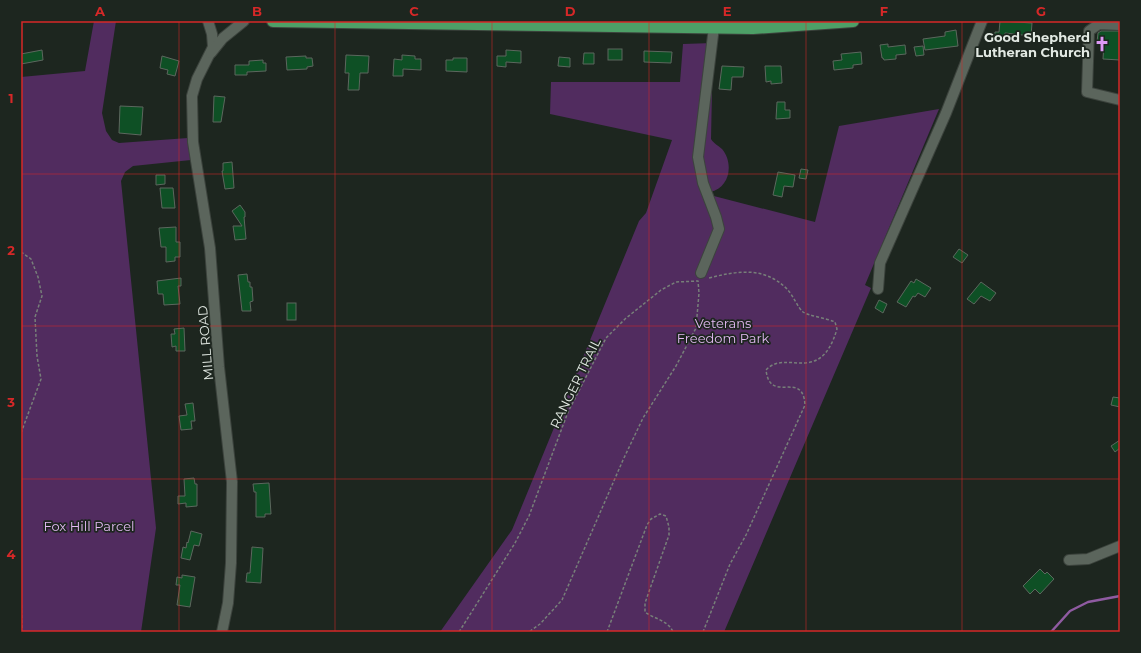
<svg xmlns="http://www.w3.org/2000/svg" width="1141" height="653" viewBox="0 0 1141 653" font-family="Montserrat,sans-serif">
<rect width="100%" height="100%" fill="#1d261f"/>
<!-- green -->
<g fill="#512c5f">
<polygon points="94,21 116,21 102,113 106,131 112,140 119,143 188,138 191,160 133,166 125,172 121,181 156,528 141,632 21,632 21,77 85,71"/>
<path d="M713 43 711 139C714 144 718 145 722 149 734 163 730 188 710 192V195L815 222 839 126 939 109 865 285 871 288 724 632H440L512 530 639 221 646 213 672 140 550 114 551 82H680L683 44Z"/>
</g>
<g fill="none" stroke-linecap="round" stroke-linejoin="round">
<!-- stream -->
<polyline stroke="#8f5ba1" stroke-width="2.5" points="1051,632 1070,611 1088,602 1120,596"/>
</g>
<!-- building -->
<g fill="#0e5025" stroke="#5c675e">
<polygon points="1000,21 1032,23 1031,36 1005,33 1004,40 994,39 995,32 999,32"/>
<polygon points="956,30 958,46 925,50 923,39 945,36 945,32"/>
<polygon points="1101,31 1120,31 1120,60 1103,59 1104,43 1097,42 1098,33"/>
<polygon points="888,44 888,47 905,45 906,54 896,55 896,59 884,60 883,58 882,58 880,45"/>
<polygon points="923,46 924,55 916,56 914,47"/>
<rect x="608" y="49" width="14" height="11"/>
<polygon points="42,50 43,60 21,64 21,54"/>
<polygon points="506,50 521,51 521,63 506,62 506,67 497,66 497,56 506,56"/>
<polygon points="644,51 672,52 671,63 644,62"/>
<polygon points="861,52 862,64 853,65 853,68 834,70 833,61 842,60 841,54"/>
<polygon points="584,53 594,53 594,64 583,64"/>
<polygon points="346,55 369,56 368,73 360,73 359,90 348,90 349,73 345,73"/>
<polygon points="402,55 415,56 415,59 421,59 421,70 403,69 403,76 393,76 394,59 402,60"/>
<polygon points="162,56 179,61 175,76 167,74 168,70 160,68"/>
<polygon points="306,56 306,58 312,58 313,66 307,67 307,69 287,70 286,57"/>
<polygon points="559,57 570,58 570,67 558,66"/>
<polygon points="453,58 467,58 467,72 446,71 446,60 453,60"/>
<polygon points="263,60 263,63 266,63 266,71 247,72 247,75 235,75 235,65 249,65 249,61"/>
<polygon points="722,66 744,67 743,77 732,77 731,90 719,89"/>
<polygon points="765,66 781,66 782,83 771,84 771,81 766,82"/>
<polygon points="214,96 225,97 221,122 213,122"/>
<polygon points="777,102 785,102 785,110 790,110 790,118 776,119"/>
<polygon points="120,106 143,107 141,135 119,133"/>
<polygon points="232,162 234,188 225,189 222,171 223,171 223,163"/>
<polygon points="801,169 808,170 806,179 799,178"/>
<polygon points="778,172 795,175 793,187 784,186 782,197 773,195"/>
<polygon points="156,175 165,175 165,184 156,185"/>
<polygon points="160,188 173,188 175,208 162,208"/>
<polygon points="240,205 245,212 245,217 244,217 246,239 235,240 233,226 242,226 232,211"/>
<polygon points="176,227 176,242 180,242 180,257 175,257 175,261 166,262 166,247 161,247 159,228"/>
<polygon points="959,249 968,255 962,263 953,257"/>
<polygon points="247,274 248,282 250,282 250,287 252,287 253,301 250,302 251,311 242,311 238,275"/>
<polygon points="181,278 181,286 178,286 180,304 164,305 163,294 158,294 157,281"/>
<polygon points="916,279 931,288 925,297 918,293 915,297 913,296 906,307 897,302 911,281 914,283"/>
<polygon points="981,282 996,293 990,301 981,296 974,304 967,299"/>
<polygon points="879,300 887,304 883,313 875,308"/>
<rect x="287" y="303" width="9" height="17"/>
<polygon points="184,328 185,351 176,351 176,346 172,347 171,334 175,334 174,329"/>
<polygon points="1113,397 1120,398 1120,407 1111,405"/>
<polygon points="193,403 195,421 191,421 192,429 181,430 179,416 187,415 185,404"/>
<polygon points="1120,440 1120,448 1115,452 1111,446"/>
<polygon points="194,478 195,484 197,484 197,506 186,507 186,503 178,504 178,496 185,496 184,479"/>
<polygon points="269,483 271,514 265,514 265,517 256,517 256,492 254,492 253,484"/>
<polygon points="191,531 202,534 199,546 194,545 190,560 181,558 183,547 186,548 187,542 188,543"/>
<polygon points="252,547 263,548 261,583 246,582 247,573 250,573"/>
<polygon points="1040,569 1045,574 1047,572 1054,579 1040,594 1035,589 1030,594 1023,586"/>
<polygon points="182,575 195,577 190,607 177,605 180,585 176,585 177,577 182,578"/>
</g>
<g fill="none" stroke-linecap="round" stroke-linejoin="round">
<!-- minor casing -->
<g stroke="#3c433d" stroke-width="12">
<g id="minor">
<polyline points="208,21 212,34 213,47 197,79 192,96 193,142 210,248 219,367 232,482 231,563 228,603 222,632"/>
<polyline points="1120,25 1099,24 1089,31 1087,92 1120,100"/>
<polyline points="211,53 223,38 244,21"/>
<polyline points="701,273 719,229 716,217 703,183 698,157 714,27"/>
<polyline points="878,289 880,263 946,113 982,21"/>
<polyline points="1069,560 1088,559 1120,546"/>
</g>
</g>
<!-- major casing -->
<g stroke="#3c433d" stroke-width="14">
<polyline id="major" points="273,21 753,28 853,21"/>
</g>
<!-- path -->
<g stroke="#777f79" stroke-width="1.5" stroke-dasharray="3 2" stroke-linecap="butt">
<polyline points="21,252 31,259 38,277 42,296 35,317 37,356 41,379 21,433"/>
<polyline points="21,590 22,632"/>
<polyline points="459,632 515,543 529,516 568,412 606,338 625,319 661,290 676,282 698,281 699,293 696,328 676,366 643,418 623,460 562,600 540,624 529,632"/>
<path d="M607 632 647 525 651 519 660 514 666 516 669 527V535L645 603V612C654 619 668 620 673 632"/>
<path d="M703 632 730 564 746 535 805 405C803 369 770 405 766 370 786 348 820 387 837 329L835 322C826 318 809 316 803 312 798 308 793 295 787 289 764 266 737 271 709 278"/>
</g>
<!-- minor -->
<use href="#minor" stroke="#5b655c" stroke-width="10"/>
<!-- major -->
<use href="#major" stroke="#4da067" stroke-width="12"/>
</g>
<!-- grid -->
<path fill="none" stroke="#d62828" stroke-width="1" stroke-opacity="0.55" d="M179 21V632M335 21V632M492 21V632M649 21V632M806 21V632M962 21V632M21 174H1120M21 326H1120M21 479H1120"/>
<!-- icons -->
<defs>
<g id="church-bare" transform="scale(1.2)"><path d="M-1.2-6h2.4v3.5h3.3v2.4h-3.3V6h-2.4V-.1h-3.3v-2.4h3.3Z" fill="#dc99f4" stroke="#1d261f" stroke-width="2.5" paint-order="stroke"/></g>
</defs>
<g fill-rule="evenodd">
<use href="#church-bare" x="1102" y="44"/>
</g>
<g text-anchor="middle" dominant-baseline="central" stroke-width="3.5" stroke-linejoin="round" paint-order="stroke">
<!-- poi labels -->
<g font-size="13" font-weight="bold" fill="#e2e9e3" stroke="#1d261f" text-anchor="end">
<text x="1090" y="37">Good Shepherd<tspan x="1090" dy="15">Lutheran Church</tspan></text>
</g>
<!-- park labels -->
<g font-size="13" fill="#e3baf3" stroke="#1d261f">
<text x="723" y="323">Veterans<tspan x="723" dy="15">Freedom Park</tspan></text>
<text x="89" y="526">Fox Hill Parcel</text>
</g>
<!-- street labels -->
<g font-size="13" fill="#e2e9e3" stroke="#1d261f">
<text transform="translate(205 343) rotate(-95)">MILL ROAD</text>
<text transform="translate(575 383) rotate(-64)">RANGER TRAIL</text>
</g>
</g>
<!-- border -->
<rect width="1141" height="653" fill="none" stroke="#1d261f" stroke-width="44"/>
<rect x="22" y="22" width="1097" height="609" fill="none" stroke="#d62828" stroke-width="1.5"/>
<g font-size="13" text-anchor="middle" font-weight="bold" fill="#d62828">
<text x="100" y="16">A</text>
<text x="257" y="16">B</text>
<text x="414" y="16">C</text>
<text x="570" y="16">D</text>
<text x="727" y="16">E</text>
<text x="884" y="16">F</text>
<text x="1041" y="16">G</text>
<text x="11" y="103">1</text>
<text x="11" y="255">2</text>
<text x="11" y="407">3</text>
<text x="11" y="559">4</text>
</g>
</svg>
